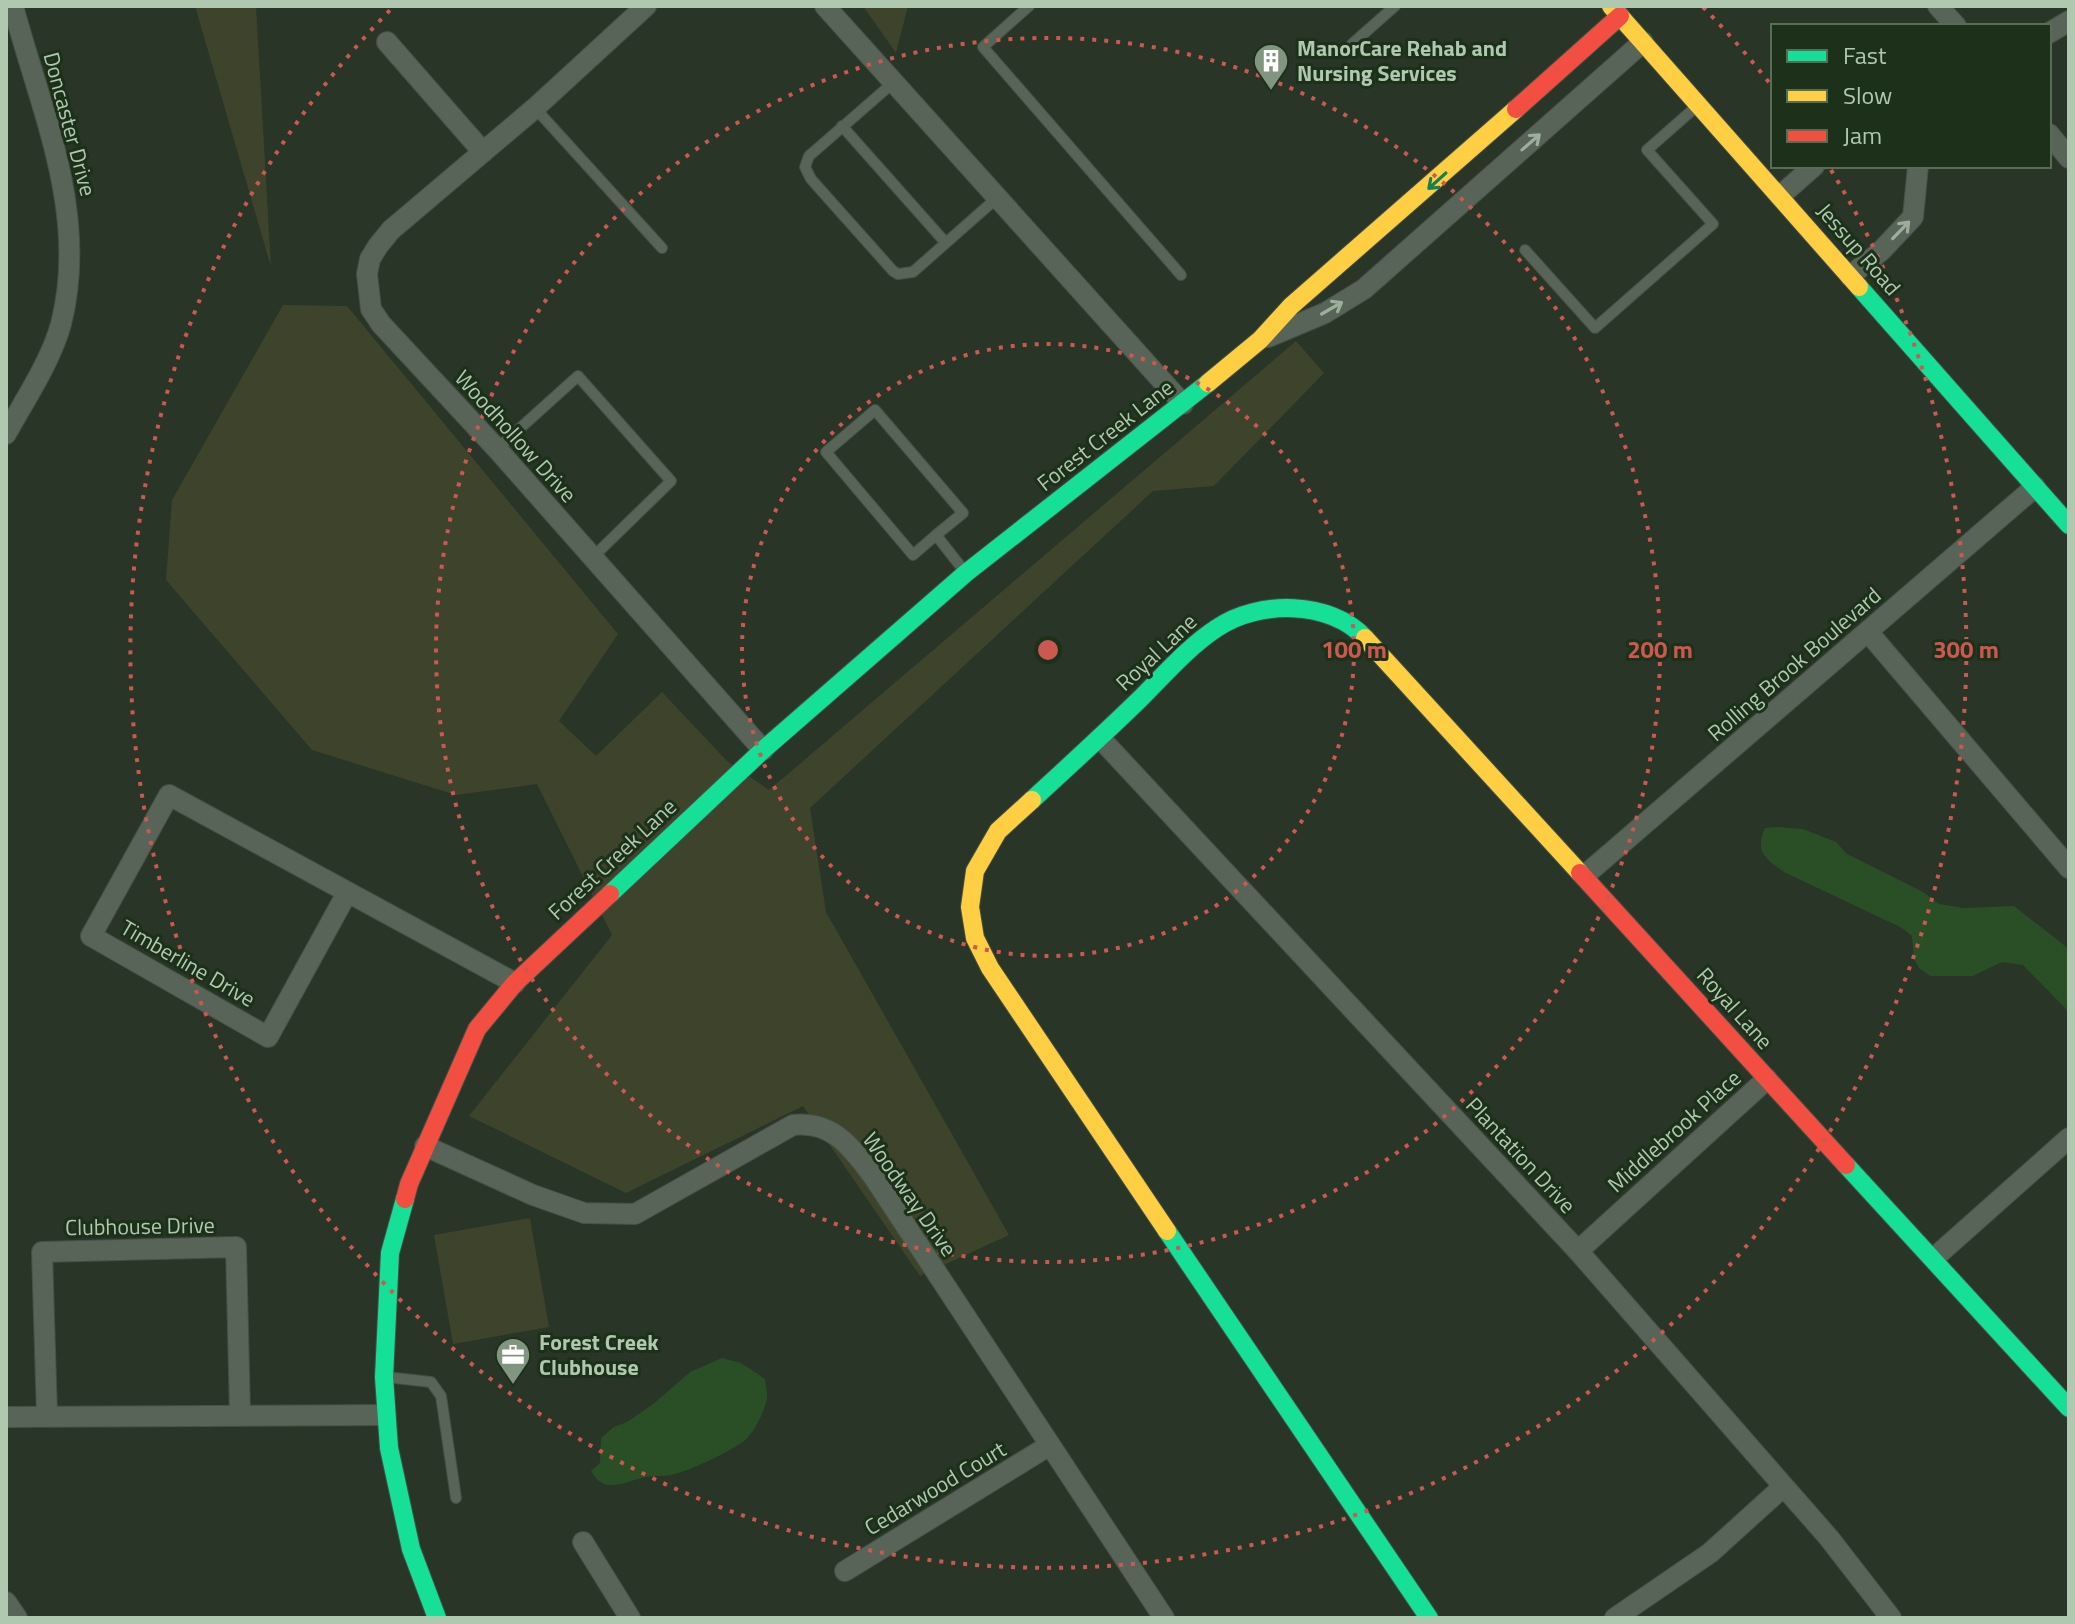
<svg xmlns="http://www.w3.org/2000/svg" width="2075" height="1624" viewBox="0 0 2075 1624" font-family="'Titillium Web',sans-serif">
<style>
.green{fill:#3d442b}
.water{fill:#2a4f26}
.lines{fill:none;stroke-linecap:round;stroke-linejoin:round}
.lane-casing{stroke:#465045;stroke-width:12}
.street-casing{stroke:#465045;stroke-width:22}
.fast-casing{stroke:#465045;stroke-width:20}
.slow-casing{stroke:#465045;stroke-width:20}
.jam-casing{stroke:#465045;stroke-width:20}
.lane{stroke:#586457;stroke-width:10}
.street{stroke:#586457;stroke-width:20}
.fast{stroke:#16e098;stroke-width:18}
.slow{stroke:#ffcf43;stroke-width:18}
.jam{stroke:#f24e42;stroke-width:18}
.oneway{stroke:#9baf9a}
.oneway2{stroke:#197f53}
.ring{fill:none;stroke:#cb5851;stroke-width:4;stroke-dasharray:4 8}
.labels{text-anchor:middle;stroke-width:6;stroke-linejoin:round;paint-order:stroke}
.poi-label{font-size:22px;font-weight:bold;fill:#b1c8b0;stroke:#1c301a;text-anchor:start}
.street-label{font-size:22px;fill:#b1c8b0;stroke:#1c301a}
.centre{fill:#cb5851;stroke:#1c301a;stroke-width:4}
.ring-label{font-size:24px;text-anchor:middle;font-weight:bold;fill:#cb5851;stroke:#1c301a;stroke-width:6;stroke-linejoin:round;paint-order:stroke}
</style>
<rect width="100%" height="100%" fill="#283527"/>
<!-- green -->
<g class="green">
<polygon points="195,6 256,6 271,267"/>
<polygon points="863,6 908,6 896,53"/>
<polygon points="283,305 347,306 618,634 559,721 596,756 662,692 727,761 769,790 1296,341 1324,373 1214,486 1153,491 810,808 826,912 1009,1235 920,1276 803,1106 626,1193 469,1116 612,935 537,784 456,795 312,750 166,580 172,500"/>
<polygon points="530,1218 549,1327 453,1344 434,1235"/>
</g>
<!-- water -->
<g class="water">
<path d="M1778,827L1803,829L1836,842L1847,854L1923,892L1939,904L1964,908L2014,906L2069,949V1012L2023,965L2002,962L1973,976H1930L1919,968L1914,959L1912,936L1902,928L1784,872C1766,859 1754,852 1765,828Z"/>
<path d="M722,1358L741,1363L765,1379C765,1385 768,1393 767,1398C765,1411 754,1433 744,1441C729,1452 688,1472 670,1475C662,1477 654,1475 646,1477C625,1481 605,1496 591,1471L600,1463L601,1438L614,1427L627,1422L652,1405L690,1372Z"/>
</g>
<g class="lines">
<defs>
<g id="lane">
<polyline points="1029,6 983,47 1181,275"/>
<polyline points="1352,44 1395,6"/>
<polyline points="894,82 809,156 805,167 811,179 893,271 898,274 913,272 998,197"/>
<polyline points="535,108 662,248"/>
<polyline points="842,126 945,242"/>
<polyline points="1525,250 1595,328 1713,224 1647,150 1697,106"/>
<polyline points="497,449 578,376 671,481 593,557"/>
<polyline points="936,535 913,555 826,452 875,410 963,513 936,535 965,572"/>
<polyline points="386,1377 431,1382 441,1396 456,1498"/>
</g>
<g id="street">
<polyline points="646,6 535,108 391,230 378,246 370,259 367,274 371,309 381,324 497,449 763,750"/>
<polyline points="825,6 1183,404"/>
<polyline points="1938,6 1956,26"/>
<polyline points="2049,33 2069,21"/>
<polyline points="387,42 483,152"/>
<polyline points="2049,134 2069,158"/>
<polyline points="1780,196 1814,166"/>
<polyline points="1850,276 1881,251 1913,217 1918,166"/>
<polyline points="1268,337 1325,313 1364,289 1643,42"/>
<path d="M6,434C24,401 51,361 61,324C89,214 41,111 13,6"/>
<polyline points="1868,632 2069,868"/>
<polyline points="1100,738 1578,1251 1829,1538 1891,1618"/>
<polyline points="1584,876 2035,487"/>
<polyline points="347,893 268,1037 91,936 169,795 515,983"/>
<path d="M425,1146L533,1195L584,1213L635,1214L793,1125C833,1121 851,1147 873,1176L1164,1618"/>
<polyline points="1578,1251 1767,1079"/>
<polyline points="1934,1258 2069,1138"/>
<polyline points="47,1415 42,1252 236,1247 240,1414"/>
<polyline points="6,1417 385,1415"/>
<polyline points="583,1542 630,1618"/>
<polyline points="845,1571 1050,1445"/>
<polyline points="6,1602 17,1618"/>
<polyline points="1615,1618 1710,1553 1783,1487"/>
</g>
<g id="fast">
<polyline points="1859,287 2069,525"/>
<path d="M1032,800C1068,767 1104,734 1140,699C1164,675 1188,647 1217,628C1258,600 1330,600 1365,638"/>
<polyline points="610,894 763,750 966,573 1208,383"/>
<polyline points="1846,1165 2069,1408"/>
<polyline points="405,1199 390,1253 384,1377 389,1448 411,1549 437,1618"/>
<polyline points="1167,1231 1429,1618"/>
</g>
<g id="slow">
<polyline points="1611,6 1859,287"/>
<polyline points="1208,383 1260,340 1291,306 1516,109"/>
<polyline points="1365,638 1580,873"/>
<polyline points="1032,800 998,831 975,871 970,907 975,938 990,968 1167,1231"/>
</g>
<g id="jam">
<polyline points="1516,109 1620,16"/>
<polyline points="1580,873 1846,1165"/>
<polyline points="405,1199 409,1184 477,1029 515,983 610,894"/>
</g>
</defs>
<!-- lane casing -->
<use href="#lane" class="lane-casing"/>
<!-- street casing -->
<use href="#street" class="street-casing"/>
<!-- fast casing -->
<use href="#fast" class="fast-casing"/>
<!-- slow casing -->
<use href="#slow" class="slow-casing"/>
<!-- jam casing -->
<use href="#jam" class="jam-casing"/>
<!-- lane -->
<use href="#lane" class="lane"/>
<!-- street -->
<use href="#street" class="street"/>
<!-- fast -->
<use href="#fast" class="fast"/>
<!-- slow -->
<use href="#slow" class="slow"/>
<!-- jam -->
<use href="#jam" class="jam"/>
</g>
<!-- one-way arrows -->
<defs><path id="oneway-shaft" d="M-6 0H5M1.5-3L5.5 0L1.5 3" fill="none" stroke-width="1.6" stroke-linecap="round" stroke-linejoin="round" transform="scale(2)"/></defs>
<g class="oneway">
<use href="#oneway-shaft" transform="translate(1531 142) rotate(-41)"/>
<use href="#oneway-shaft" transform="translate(1901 230) rotate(-46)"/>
<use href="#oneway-shaft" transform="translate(1332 308) rotate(-30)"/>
</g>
<use class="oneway2" href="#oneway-shaft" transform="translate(1437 181) rotate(138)"/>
<!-- distance rings -->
<g class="ring">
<circle cx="1048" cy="650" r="306"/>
<circle cx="1048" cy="650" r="612"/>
<path d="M1703 7A918 918 0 0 1 1771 85M1831 170A918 918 0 1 1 393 7"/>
</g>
<!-- icons -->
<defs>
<symbol id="building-pin" viewBox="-11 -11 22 30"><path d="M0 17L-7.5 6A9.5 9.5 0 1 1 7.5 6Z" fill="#819580" stroke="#1c301a"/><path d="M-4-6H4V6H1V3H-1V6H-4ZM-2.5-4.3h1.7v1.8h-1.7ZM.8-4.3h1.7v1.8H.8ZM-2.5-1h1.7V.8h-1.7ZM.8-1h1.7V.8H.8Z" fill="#fff"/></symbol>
<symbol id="office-pin" viewBox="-11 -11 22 30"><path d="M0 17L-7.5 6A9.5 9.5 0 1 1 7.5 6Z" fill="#819580" stroke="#1c301a"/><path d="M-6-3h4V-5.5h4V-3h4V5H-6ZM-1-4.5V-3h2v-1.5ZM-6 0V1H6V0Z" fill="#fff"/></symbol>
</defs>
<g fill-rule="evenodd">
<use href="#building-pin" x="1251" y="41" width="40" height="54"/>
<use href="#office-pin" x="493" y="1335" width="40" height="54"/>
</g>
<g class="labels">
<!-- poi labels -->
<g class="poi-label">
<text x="1297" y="56">ManorCare Rehab and<tspan x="1297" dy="25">Nursing Services</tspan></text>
<text x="539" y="1350">Forest Creek<tspan x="539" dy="25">Clubhouse</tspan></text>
</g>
<!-- street labels -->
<g class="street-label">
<text transform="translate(70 124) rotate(75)" y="8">Doncaster Drive</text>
<text transform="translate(1859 249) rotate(49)" y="8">Jessup Road</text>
<text transform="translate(1105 435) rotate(-38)" y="8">Forest Creek Lane</text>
<text transform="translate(516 436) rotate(48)" y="8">Woodhollow Drive</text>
<text transform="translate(1156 652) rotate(-43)" y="8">Royal Lane</text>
<text transform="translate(1794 664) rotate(-41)" y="8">Rolling Brook Boulevard</text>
<text transform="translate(612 859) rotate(-43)" y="8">Forest Creek Lane</text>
<text transform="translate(188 963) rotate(30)" y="8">Timberline Drive</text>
<text transform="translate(1735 1008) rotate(48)" y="8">Royal Lane</text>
<text transform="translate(1674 1131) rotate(-42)" y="8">Middlebrook Place</text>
<text transform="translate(1521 1155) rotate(47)" y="8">Plantation Drive</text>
<text transform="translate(910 1194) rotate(55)" y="8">Woodway Drive</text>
<text transform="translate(140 1226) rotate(-1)" y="8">Clubhouse Drive</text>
<text transform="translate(935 1488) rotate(-31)" y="8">Cedarwood Court</text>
</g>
</g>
<circle cx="1048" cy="650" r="12" class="centre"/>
<g class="ring-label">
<text x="1354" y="658">100 m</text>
<text x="1660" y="658">200 m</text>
<text x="1966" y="658">300 m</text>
</g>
<!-- border -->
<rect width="2075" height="1624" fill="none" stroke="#b1c8b0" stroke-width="16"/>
<!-- legend -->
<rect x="1771" y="24" width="280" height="144" fill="#1c301a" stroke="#586d56" stroke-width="2"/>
<rect x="1787" y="50" width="40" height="12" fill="#16e098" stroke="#586d56" stroke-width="2"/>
<text x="1843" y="64" font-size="24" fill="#b1c8b0">Fast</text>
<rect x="1787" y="90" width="40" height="12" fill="#ffcf43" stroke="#586d56" stroke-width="2"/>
<text x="1843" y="104" font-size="24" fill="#b1c8b0">Slow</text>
<rect x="1787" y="130" width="40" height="12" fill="#f24e42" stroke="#586d56" stroke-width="2"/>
<text x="1843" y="144" font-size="24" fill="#b1c8b0">Jam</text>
</svg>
